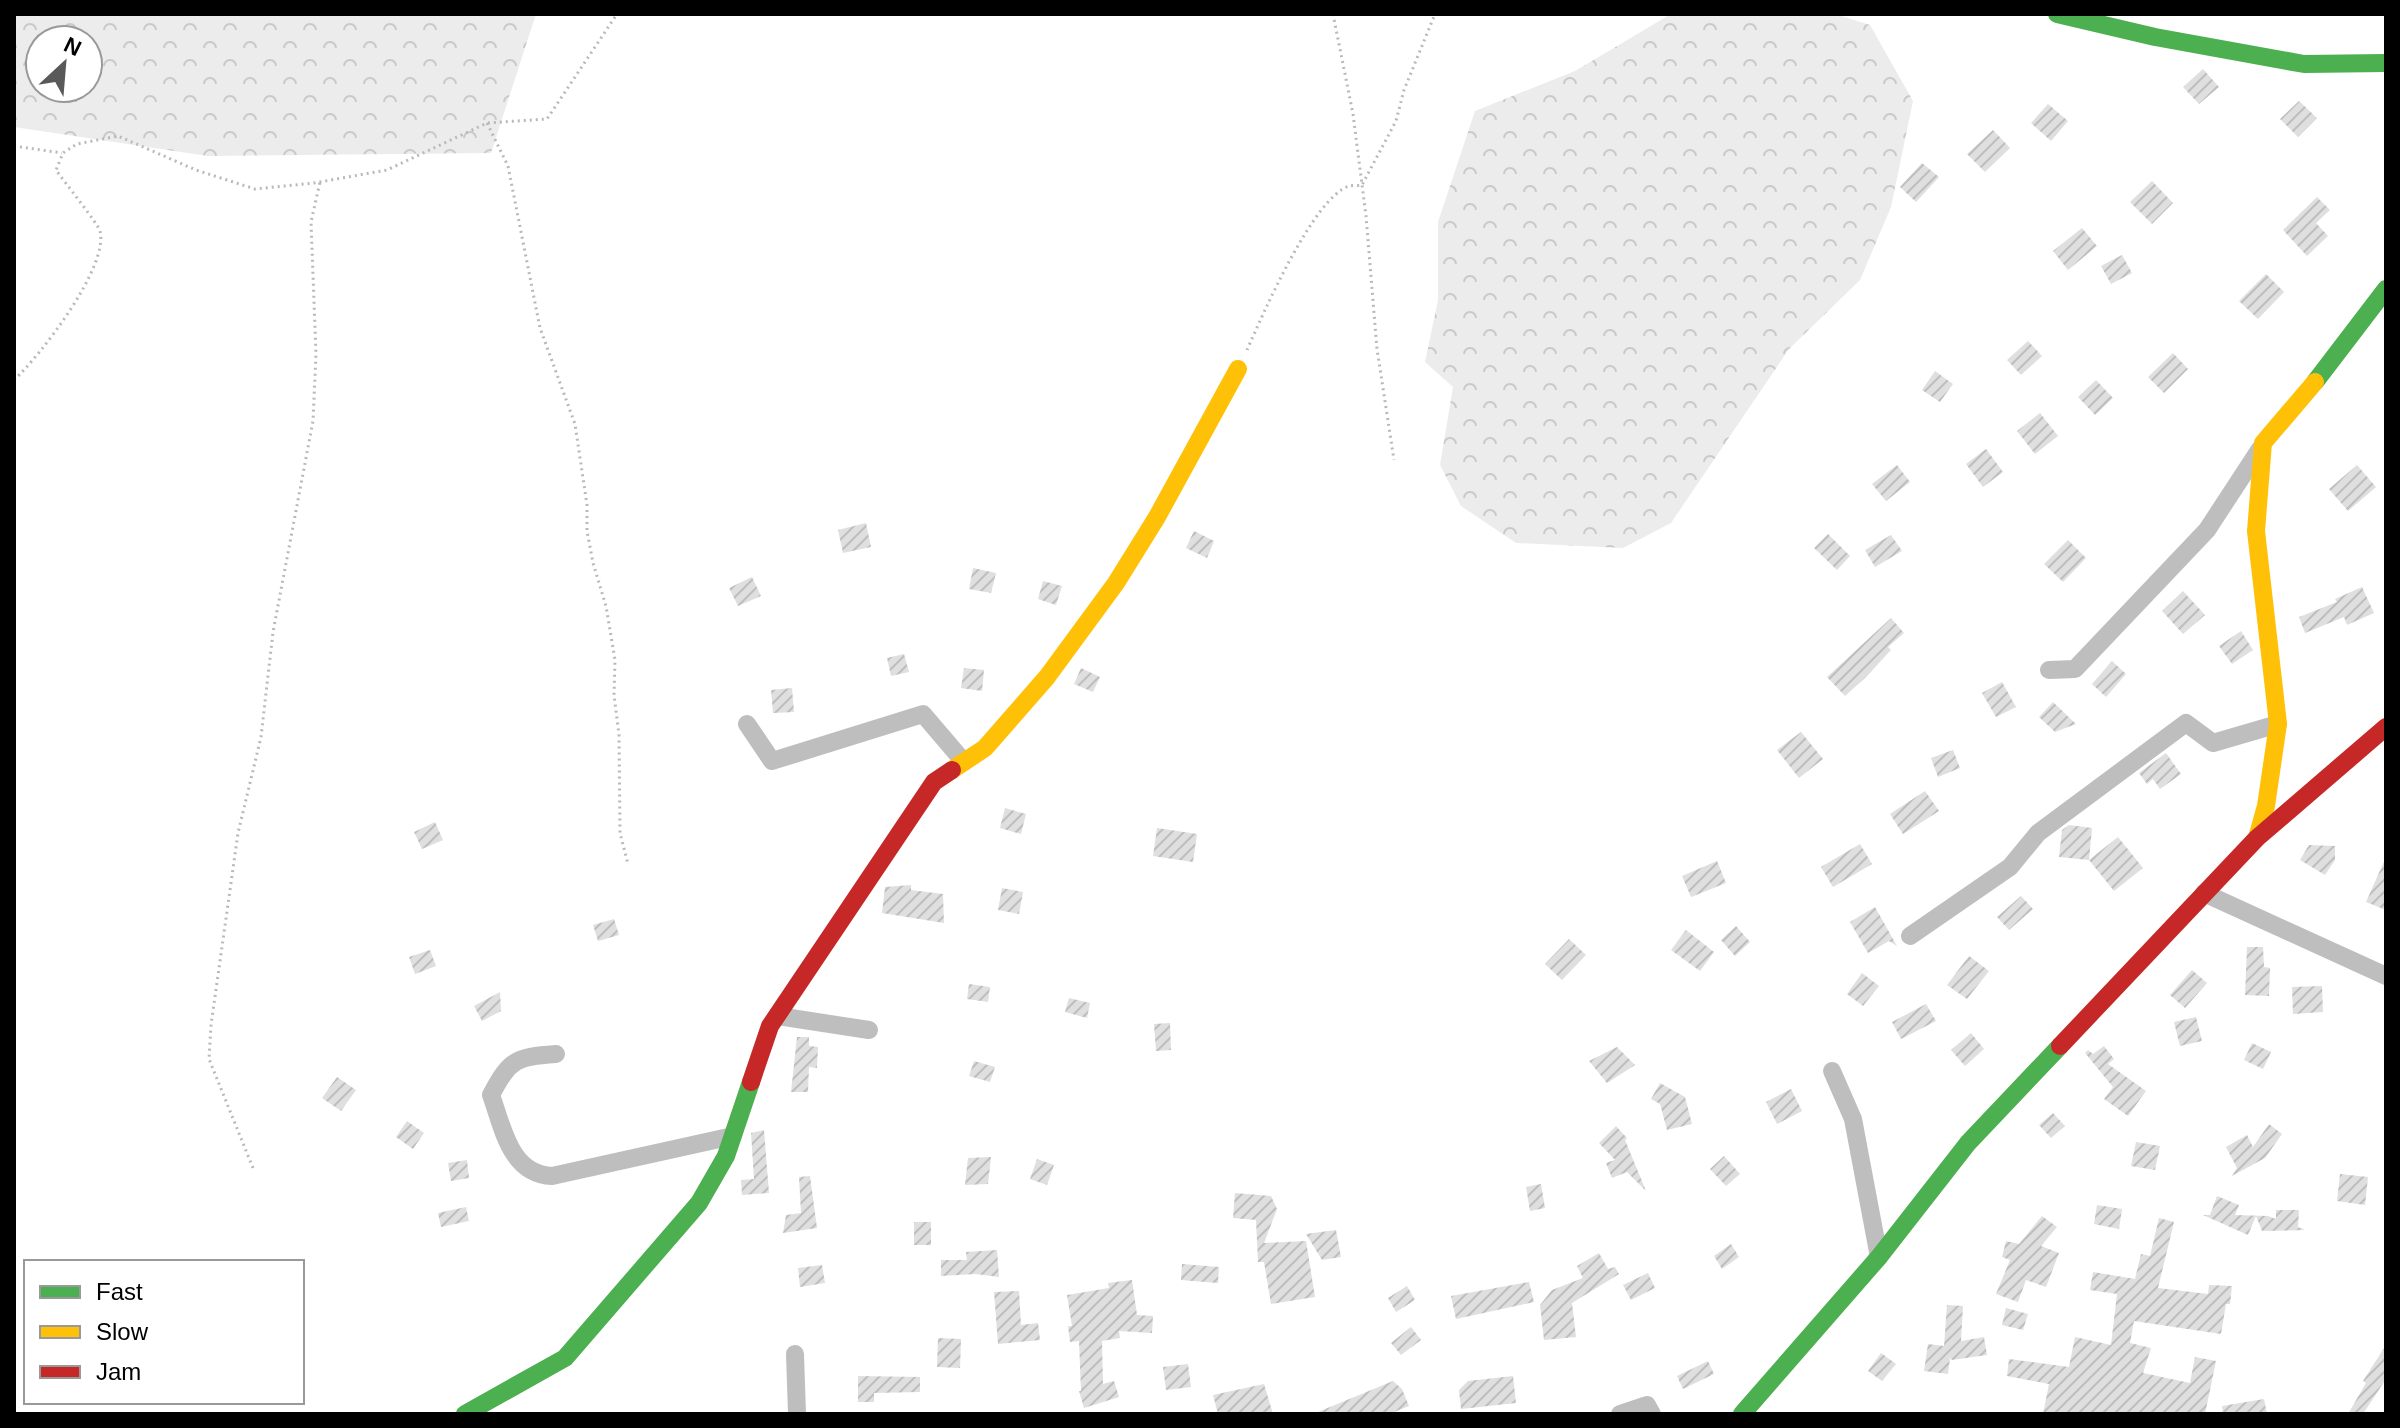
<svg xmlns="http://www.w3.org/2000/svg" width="2400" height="1428" viewBox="0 0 2400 1428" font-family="Arial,sans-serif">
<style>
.forest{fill:url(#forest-crowns);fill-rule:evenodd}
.building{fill:url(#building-hatch)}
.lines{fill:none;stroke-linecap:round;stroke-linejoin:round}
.path{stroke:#b9b9b9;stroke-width:3;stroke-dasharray:2 4;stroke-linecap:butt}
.street{stroke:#bebebe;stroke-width:18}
.fast{stroke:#4caf50;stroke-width:18}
.slow{stroke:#ffc107;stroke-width:18}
.jam{stroke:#c62828;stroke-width:18}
</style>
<defs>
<pattern id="forest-crowns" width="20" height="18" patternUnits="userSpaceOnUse" patternTransform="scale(2)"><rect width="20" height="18" fill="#ececec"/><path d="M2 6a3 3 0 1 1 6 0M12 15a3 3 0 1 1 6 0" fill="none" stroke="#c9c9c9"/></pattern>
<pattern id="building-hatch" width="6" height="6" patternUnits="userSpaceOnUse" patternTransform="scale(2)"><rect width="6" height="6" fill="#dfdfdf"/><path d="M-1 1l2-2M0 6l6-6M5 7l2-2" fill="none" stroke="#bebebe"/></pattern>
</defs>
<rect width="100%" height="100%" fill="#fff"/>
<!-- forest -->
<g class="forest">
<path d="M14,14H536L491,153L208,156L14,127ZM40,40H88V88H40Z"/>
<polygon points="1671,14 1835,14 1870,25 1913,101 1891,207 1860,280 1789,349 1671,523 1623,548 1516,543 1461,506 1440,465 1453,387 1425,362 1438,300 1438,222 1475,111 1575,71"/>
</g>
<!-- building -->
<g class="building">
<polygon points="2203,69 2219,87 2199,104 2183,87"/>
<polygon points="2299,101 2317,118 2298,137 2280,119"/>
<polygon points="2048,104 2068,121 2051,141 2031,123"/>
<polygon points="1993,130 2010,148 1985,172 1967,154"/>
<polygon points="1922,163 1939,177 1916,202 1900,187"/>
<polygon points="2152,181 2173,203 2152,224 2130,202"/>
<polygon points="2317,197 2330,210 2316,223 2328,236 2307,256 2283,230"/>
<polygon points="2082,228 2097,246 2068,270 2053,251"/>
<polygon points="2122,255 2132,273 2111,284 2101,266"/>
<polygon points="2266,274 2284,292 2258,319 2239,301"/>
<polygon points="2028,341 2042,356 2021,375 2007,360"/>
<polygon points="2173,353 2188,369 2164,393 2148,377"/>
<polygon points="1935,371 1953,384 1940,402 1922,390"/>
<polygon points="2096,380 2113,398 2095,415 2078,397"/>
<polygon points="2040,413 2058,436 2035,454 2017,431"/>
<polygon points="1986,449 2003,472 1983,487 1966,464"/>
<polygon points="1897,465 1910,482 1886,501 1872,484"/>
<polygon points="2357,465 2376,487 2348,511 2329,489"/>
<polygon points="866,523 871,547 843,553 838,530"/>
<polygon points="1194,531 1214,541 1207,558 1186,548"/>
<polygon points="1828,534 1850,556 1837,570 1814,548"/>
<polygon points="1891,535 1902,551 1875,567 1865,550"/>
<polygon points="2068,540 2086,558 2063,582 2044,564"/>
<polygon points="973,568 996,573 991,593 969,589"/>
<polygon points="752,577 761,596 738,606 729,588"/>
<polygon points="1043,581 1062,586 1056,605 1038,599"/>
<polygon points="2362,587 2374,613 2347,625 2344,617 2305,633 2299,617 2337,602 2335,599"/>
<polygon points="2183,591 2205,615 2183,634 2162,611"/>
<polygon points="1891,618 1904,633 1888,647 1891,650 1865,678 1845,696 1827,677"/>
<polygon points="2241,631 2253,650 2232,664 2219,646"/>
<polygon points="904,654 909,672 891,676 887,658"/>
<polygon points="2112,661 2126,674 2106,697 2092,684"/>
<polygon points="964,668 984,670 982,691 961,688"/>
<polygon points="1081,668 1100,677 1093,692 1074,684"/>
<polygon points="2002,682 2016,707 1996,717 1982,693"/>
<polygon points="792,688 794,712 773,713 771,690"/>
<polygon points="2053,702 2076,724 2055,732 2039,717"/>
<polygon points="1801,732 1823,759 1799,778 1777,750"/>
<polygon points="1953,750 1960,768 1938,777 1931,758"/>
<polygon points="2166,753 2181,774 2160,789 2153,779 2147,784 2139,773"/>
<polygon points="1925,791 1939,811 1903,834 1890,814"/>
<polygon points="1005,808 1026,814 1021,834 1000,828"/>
<polygon points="435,822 443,840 422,849 414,832"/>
<polygon points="2069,825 2092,828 2089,860 2059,857 2062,830"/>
<polygon points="1157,828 1197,834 1193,862 1153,856"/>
<polygon points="2118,837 2143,868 2114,891 2089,860"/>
<polygon points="1860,844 1872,864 1833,887 1821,867"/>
<polygon points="2309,845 2335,846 2335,860 2325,875 2300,860"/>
<polygon points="2386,857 2386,910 2366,902"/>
<polygon points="1717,861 1726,883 1691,897 1682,876"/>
<polygon points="911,885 911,890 943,894 944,923 882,913 885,887"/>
<polygon points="1002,888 1023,892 1019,914 998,910"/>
<polygon points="2021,896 2033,909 2009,930 1997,917"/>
<polygon points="1875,907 1897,946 1889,941 1868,953 1850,922"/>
<polygon points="614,919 619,935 598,941 593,925"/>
<polygon points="1736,926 1750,942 1735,956 1721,940"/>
<polygon points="1686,930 1714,952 1700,971 1671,950"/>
<polygon points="1569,939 1586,955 1562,980 1545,964"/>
<polygon points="2247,947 2263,947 2264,967 2270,968 2269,996 2245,995"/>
<polygon points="430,950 436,966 415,974 409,957"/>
<polygon points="1969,956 1989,971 1967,999 1947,985"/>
<polygon points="2192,970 2207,983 2185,1008 2170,995"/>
<polygon points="1862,973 1879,986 1863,1006 1847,994"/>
<polygon points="969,984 990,987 988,1002 967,999"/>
<polygon points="2322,986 2323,1012 2293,1014 2292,987"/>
<polygon points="500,992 501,1011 482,1021 474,1006"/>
<polygon points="1069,998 1090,1003 1087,1018 1065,1012"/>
<polygon points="1926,1004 1936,1021 1901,1039 1892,1022"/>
<polygon points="2196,1017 2202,1041 2180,1046 2174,1022"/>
<polygon points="1170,1023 1171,1050 1156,1051 1154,1024"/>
<polygon points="1971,1033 1984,1049 1965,1066 1951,1050"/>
<polygon points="797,1037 809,1037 809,1046 818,1047 817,1068 809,1067 808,1092 791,1092"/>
<polygon points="2252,1043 2271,1052 2263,1069 2244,1060"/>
<polygon points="2104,1046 2114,1059 2108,1064 2146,1091 2128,1116 2104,1099 2113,1087 2085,1053 2088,1050 2093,1054"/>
<polygon points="1617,1047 1635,1065 1607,1083 1589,1061"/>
<polygon points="974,1061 995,1067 990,1082 969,1076"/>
<polygon points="337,1077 356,1090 341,1111 322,1098"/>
<polygon points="1660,1083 1685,1097 1692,1124 1667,1130 1660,1104 1651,1099"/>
<polygon points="1791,1089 1802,1111 1777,1124 1766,1102"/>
<polygon points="2053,1113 2065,1126 2051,1138 2039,1125"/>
<polygon points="407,1121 424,1133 413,1149 396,1137"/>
<polygon points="2269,1124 2282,1134 2265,1158 2232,1176 2237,1168 2226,1147 2247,1135 2253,1147"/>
<polygon points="1616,1126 1627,1138 1625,1140 1646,1191 1627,1172 1612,1178 1606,1163 1615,1160 1599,1143"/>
<polygon points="764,1130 769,1193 742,1195 741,1180 754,1179 751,1133"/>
<polygon points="2136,1142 2160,1146 2155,1170 2131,1166"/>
<polygon points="1724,1156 1740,1174 1726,1186 1710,1169"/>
<polygon points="991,1157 988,1184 965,1185 968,1158"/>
<polygon points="1037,1159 1054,1165 1047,1185 1030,1179"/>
<polygon points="467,1160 469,1178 451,1181 448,1163"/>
<polygon points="2340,1174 2368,1177 2365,1205 2337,1201"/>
<polygon points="810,1176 817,1228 783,1233 786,1215 801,1213 799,1177"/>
<polygon points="1541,1184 1545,1208 1530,1211 1526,1187"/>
<polygon points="1235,1193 1271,1196 1277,1209 1264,1243 1306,1241 1315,1297 1271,1304 1264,1262 1258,1262 1256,1220 1233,1218"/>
<polygon points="2217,1196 2239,1205 2235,1215 2268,1216 2276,1219 2276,1210 2299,1210 2298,1227 2305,1230 2262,1231 2256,1216 2248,1235 2203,1215 2210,1215"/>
<polygon points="2097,1205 2122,1209 2119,1229 2094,1224"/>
<polygon points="466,1207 469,1221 441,1227 438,1213"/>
<polygon points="2042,1216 2057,1227 2041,1246 2059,1253 2046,1287 2026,1280 2018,1302 1996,1294 2010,1260 2002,1257 2006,1241 2019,1244"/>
<polygon points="2159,1218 2174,1222 2158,1288 2208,1294 2209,1285 2232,1286 2230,1304 2226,1304 2221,1334 2134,1321 2130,1343 2151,1348 2143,1373 2190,1383 2195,1357 2216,1361 2205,1414 2043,1414 2049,1384 2007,1376 2009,1359 2069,1367 2075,1337 2111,1345 2117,1294 2090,1290 2093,1272 2135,1279 2141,1254 2150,1256"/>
<rect x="914" y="1222" width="17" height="23"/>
<polygon points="1336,1230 1341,1257 1322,1260 1306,1234"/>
<polygon points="1731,1244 1739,1257 1722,1269 1714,1256"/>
<polygon points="997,1250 999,1277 976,1274 941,1276 941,1260 967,1260 966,1252"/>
<polygon points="1599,1253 1608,1269 1615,1267 1619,1274 1572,1303 1576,1337 1544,1340 1540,1305 1552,1290 1583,1278 1577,1266"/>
<polygon points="1182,1264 1219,1267 1218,1283 1181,1280"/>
<polygon points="822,1265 825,1283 800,1287 798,1268"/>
<polygon points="1648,1273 1655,1288 1631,1300 1623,1285"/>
<polygon points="1132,1280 1137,1315 1153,1316 1152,1333 1119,1331 1120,1338 1102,1341 1103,1384 1114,1381 1119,1397 1084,1408 1079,1391 1081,1391 1079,1341 1070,1342 1068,1326 1072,1326 1067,1295 1109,1288 1108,1283"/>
<polygon points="1529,1282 1534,1302 1456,1319 1451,1296"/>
<polygon points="1407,1286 1415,1300 1396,1312 1388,1298"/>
<polygon points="1019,1291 1021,1325 1038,1323 1040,1340 998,1344 994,1292"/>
<polygon points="1947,1305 1963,1306 1961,1341 1984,1337 1987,1355 1952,1360 1950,1358 1948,1374 1924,1371 1928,1344 1944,1346"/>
<polygon points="2006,1308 2028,1314 2023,1330 2002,1325"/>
<polygon points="1411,1327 1421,1340 1401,1355 1391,1343"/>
<polygon points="938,1338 961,1339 960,1368 937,1367"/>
<polygon points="2386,1345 2386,1379 2363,1414 2348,1414 2366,1383 2363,1381"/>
<polygon points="1881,1353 1896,1364 1882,1381 1868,1371"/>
<polygon points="1708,1361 1714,1374 1683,1389 1677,1376"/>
<polygon points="1188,1364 1191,1387 1166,1390 1163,1367"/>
<polygon points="858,1376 920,1377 920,1392 874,1393 874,1402 858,1402"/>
<polygon points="1513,1376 1516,1403 1461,1409 1459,1390 1468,1381"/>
<polygon points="1393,1381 1402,1389 1409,1406 1389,1414 1313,1414"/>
<polygon points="1264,1384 1273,1414 1218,1414 1213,1395"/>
<polygon points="2264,1399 2267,1414 2223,1414 2222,1406"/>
</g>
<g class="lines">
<!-- path -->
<g class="path">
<polyline points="1333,14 1353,114 1366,216 1377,349 1394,460"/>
<polyline points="487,123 508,166 540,328 575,424 587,505 587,531 593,563 606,606 615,660 614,695 619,735 620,833 628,864"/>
<polyline points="14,146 62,153"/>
<path d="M1247,350C1263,314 1313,198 1349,186C1353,185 1358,186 1362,185L1396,121L1404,90L1435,14"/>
<path d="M14,380C40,356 109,267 100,231C98,224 63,180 56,170L63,153L77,144L118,136L196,170L255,189L314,183L387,170L487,123L547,119L617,14"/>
<polyline points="253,1168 209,1059 211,1025 238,833 261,737 273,632 313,421 316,354 311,222 320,182"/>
</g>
<!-- street -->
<g class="street">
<polyline points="2049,670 2075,669 2207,530 2260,449"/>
<polyline points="747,724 772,761 923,714 964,762"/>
<polyline points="2204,893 2386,976"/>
<polyline points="1910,936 2010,867 2038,833 2186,723 2213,743 2278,724"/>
<polyline points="778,1016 869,1030"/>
<path d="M556,1054C516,1057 510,1059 491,1095C503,1128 510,1174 552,1176L733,1136"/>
<polyline points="1832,1071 1853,1119 1879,1257"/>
<polyline points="795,1354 797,1414"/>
<polyline points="1620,1414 1647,1405 1652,1414"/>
</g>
<!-- fast -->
<g class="fast">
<polyline points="2057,14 2155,37 2304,64 2386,63"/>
<polyline points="2315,382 2386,289"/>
<polyline points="465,1414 565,1358 699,1203 726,1156 751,1082"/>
<polyline points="1742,1414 1879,1257 1968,1143 2060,1046"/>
</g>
<!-- slow -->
<g class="slow">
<polyline points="952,770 985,748 1047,677 1116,583 1157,517 1238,369"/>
<polyline points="2257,838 2266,806 2278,724 2256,531 2263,443 2315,382"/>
</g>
<!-- jam -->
<g class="jam">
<polyline points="2060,1046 2257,838 2386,727"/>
<polyline points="751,1082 770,1026 934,782 952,770"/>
</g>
</g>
<!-- border -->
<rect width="2400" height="1428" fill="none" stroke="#000000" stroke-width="32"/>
<!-- legend -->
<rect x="24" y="1260" width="280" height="144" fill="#ffffff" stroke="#999999" stroke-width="2"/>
<rect x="40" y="1286" width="40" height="12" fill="#4caf50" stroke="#999999" stroke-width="2"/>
<text x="96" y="1300" font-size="24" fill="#000000">Fast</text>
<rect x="40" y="1326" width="40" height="12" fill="#ffc107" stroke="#999999" stroke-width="2"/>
<text x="96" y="1340" font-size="24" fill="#000000">Slow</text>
<rect x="40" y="1366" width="40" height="12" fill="#c62828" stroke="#999999" stroke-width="2"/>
<text x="96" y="1380" font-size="24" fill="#000000">Jam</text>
<!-- north arrow -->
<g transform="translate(64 64) rotate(26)"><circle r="38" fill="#ffffff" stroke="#999999" stroke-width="2"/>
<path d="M0-6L14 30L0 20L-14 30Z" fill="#595959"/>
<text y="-12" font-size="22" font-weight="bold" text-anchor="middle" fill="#000000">N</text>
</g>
</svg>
